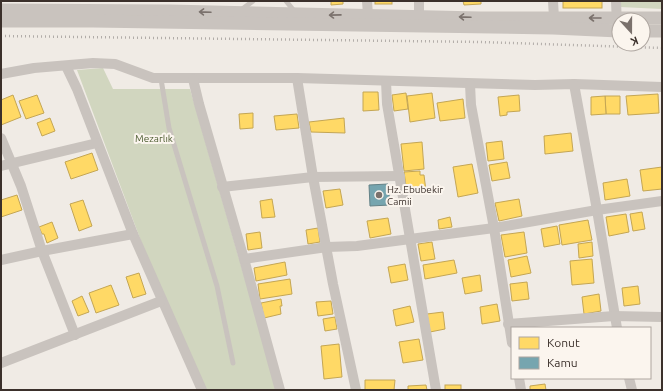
<svg xmlns="http://www.w3.org/2000/svg" width="663" height="391" viewBox="0 0 663 391" font-family="Ubuntu,sans-serif">
<style>
.green{fill:#d1d6bf}
.homes{fill:#ffd966;stroke:#c4a654}
.public{fill:#76a5af;stroke:#648287}
.lines{fill:none;stroke-linecap:round;stroke-linejoin:round}
.service{stroke:#c9c3be;stroke-width:5}
.minor{stroke:#c9c3be;stroke-width:10}
.tertiary{stroke:#c9c3be;stroke-width:13}
.rail{stroke:#b1aca8;stroke-width:2.5;stroke-dasharray:1 3;stroke-linecap:butt}
.oneway{stroke:#7b726d}
.poi-dot{fill:#7a716c;stroke:#fbf5ee;stroke-width:1.5}
.labels{text-anchor:middle;stroke-width:4;stroke-linejoin:round;paint-order:stroke}
.park-label{font-size:10px;fill:#4a5a2e;stroke:#fbf5ee}
.poi-label{font-size:10px;fill:#3b302b;stroke:#fbf5ee;text-anchor:start}
</style>
<rect width="100%" height="100%" fill="#f0ebe5"/>
<!-- green -->
<g class="green">
<polygon points="620,1 662,1 662,9 620,7"/>
<polygon points="103,68 113,89 190,89 277,390 206,390 156,281 77,70"/>
</g>
<!-- homes -->
<g class="homes">
<polygon points="331,1 343,1 343,4 331,5"/>
<rect x="375" y="1" width="17" height="3"/>
<polygon points="463,1 481,1 481,4 464,5"/>
<rect x="563" y="1" width="39" height="7"/>
<polygon points="363,92 378,92 379,110 363,111"/>
<polygon points="406,93 408,109 394,111 392,95"/>
<polygon points="432,93 435,118 410,122 407,96"/>
<polygon points="658,94 659,113 628,115 626,96"/>
<polygon points="13,95 21,117 1,125 1,100"/>
<polygon points="37,95 44,113 26,119 19,101"/>
<polygon points="519,95 520,111 507,112 507,115 500,116 498,97"/>
<polygon points="605,96 620,96 620,114 606,114"/>
<polygon points="605,96 606,114 591,115 591,97"/>
<polygon points="463,99 465,118 440,121 437,103"/>
<polygon points="253,113 253,128 240,129 239,114"/>
<polygon points="297,114 299,128 276,130 274,116"/>
<polygon points="50,118 55,131 42,136 37,123"/>
<polygon points="344,118 345,133 311,132 309,122"/>
<polygon points="571,133 573,151 545,154 544,136"/>
<polygon points="502,141 504,159 488,161 486,143"/>
<polygon points="422,142 424,169 404,171 401,144"/>
<polygon points="92,153 98,170 71,179 65,162"/>
<polygon points="507,162 510,178 492,181 489,165"/>
<polygon points="472,164 478,193 458,197 453,167"/>
<polygon points="662,167 662,189 643,191 640,170"/>
<polygon points="420,171 420,175 424,175 426,191 407,193 404,172"/>
<polygon points="627,179 630,196 605,200 603,183"/>
<polygon points="340,189 343,205 326,208 323,191"/>
<polygon points="17,195 22,210 1,217 1,200"/>
<polygon points="272,199 275,217 262,218 260,201"/>
<polygon points="519,199 522,216 499,221 495,203"/>
<polygon points="83,200 92,226 79,231 70,204"/>
<polygon points="642,212 645,229 633,231 630,214"/>
<polygon points="626,214 629,232 609,236 606,217"/>
<polygon points="450,217 452,227 439,229 438,220"/>
<polygon points="388,218 391,234 370,238 367,221"/>
<polygon points="588,220 592,240 562,245 559,225"/>
<polygon points="52,222 58,238 47,243 44,234 42,234 39,227"/>
<polygon points="557,226 560,244 544,247 541,229"/>
<polygon points="318,228 320,242 308,244 306,230"/>
<polygon points="260,232 262,248 248,250 246,234"/>
<polygon points="524,232 527,253 505,257 501,235"/>
<polygon points="432,242 435,259 421,261 418,244"/>
<polygon points="592,242 593,256 579,258 578,244"/>
<polygon points="527,256 531,273 511,277 508,260"/>
<polygon points="592,259 594,283 572,285 570,261"/>
<polygon points="454,260 457,273 425,279 423,265"/>
<polygon points="285,262 287,275 256,281 254,268"/>
<polygon points="405,264 408,280 391,283 388,267"/>
<polygon points="139,273 146,294 133,298 126,277"/>
<polygon points="480,275 482,291 465,294 462,278"/>
<polygon points="290,279 292,294 260,299 258,284"/>
<polygon points="527,282 529,299 512,301 510,284"/>
<polygon points="111,285 119,305 96,313 89,293"/>
<polygon points="638,286 640,304 624,306 622,288"/>
<polygon points="599,294 601,311 584,314 582,297"/>
<polygon points="82,296 89,312 78,316 72,301"/>
<polygon points="281,299 282,306 280,306 281,314 264,318 261,303"/>
<polygon points="331,301 333,314 318,316 316,302"/>
<polygon points="497,304 500,321 482,324 480,307"/>
<polygon points="410,306 414,322 396,326 393,310"/>
<polygon points="443,312 445,329 430,332 427,314"/>
<polygon points="335,317 337,329 325,331 323,319"/>
<polygon points="419,339 423,360 403,363 399,342"/>
<polygon points="339,344 342,377 324,379 321,346"/>
<polygon points="365,380 395,380 394,390 365,390"/>
<polygon points="545,384 546,390 530,390 530,386"/>
<polygon points="426,385 427,390 408,390 408,386"/>
<rect x="445" y="385" width="16" height="5"/>
</g>
<!-- public -->
<polygon class="public" points="388,184 390,205 370,206 369,185"/>
<g class="lines">
<!-- service -->
<g class="service">
<polyline points="286,1 295,12"/>
<polyline points="241,10 253,1"/>
<polyline points="161,79 169,128 217,286 233,363"/>
</g>
<!-- minor -->
<g class="minor">
<polyline points="367,1 368,15"/>
<polyline points="419,1 419,16"/>
<polyline points="553,1 554,18 553,25"/>
<polyline points="616,1 617,25"/>
<polyline points="66,66 77,89 133,234 202,390"/>
<polyline points="1,74 34,68 93,63 115,64 153,78 297,78 535,85 574,84 662,87"/>
<polyline points="297,78 313,177 333,284 356,390"/>
<polyline points="193,79 199,104 244,259 280,390"/>
<polyline points="386,81 387,104 436,390"/>
<polyline points="470,84 471,105 494,228 512,343"/>
<polyline points="574,84 597,210 617,328"/>
<polyline points="1,138 21,186 42,251 75,335"/>
<polyline points="1,166 97,143"/>
<polyline points="222,187 313,177 400,176"/>
<polyline points="244,259 327,247 357,246 494,228 597,210 662,201"/>
<polyline points="1,260 42,251 133,234"/>
<polyline points="508,324 614,316 662,317"/>
<polyline points="1,363 161,301"/>
<polyline points="519,378 521,390"/>
<polyline points="629,378 632,390"/>
</g>
<!-- tertiary -->
<g class="tertiary">
<polyline points="1,10 170,11 480,18 662,18"/>
<polyline points="1,21 93,21 553,28 619,31"/>
<polyline points="643,31 662,31"/>
</g>
<!-- rail -->
<polyline class="rail" points="1,36 481,42 662,48"/>
</g>
<!-- one-way arrows -->
<defs><path id="oneway-shaft" d="M-6 0H5M1.5-3L5.5 0L1.5 3" fill="none" stroke-width="1.6" stroke-linecap="round" stroke-linejoin="round"/></defs>
<g class="oneway">
<use href="#oneway-shaft" transform="translate(205 12) rotate(-178)"/>
<use href="#oneway-shaft" transform="translate(335 15) rotate(179)"/>
<use href="#oneway-shaft" transform="translate(465 17) rotate(-178)"/>
<use href="#oneway-shaft" transform="translate(595 18) rotate(180)"/>
</g>
<!-- markers -->
<circle class="poi-dot" cx="379" cy="195" r="4"/>
<g class="labels">
<!-- park labels -->
<g class="park-label">
<text x="154" y="142">Mezarlık</text>
</g>
<!-- poi labels -->
<g class="poi-label">
<text x="387" y="193">Hz. Ebubekir<tspan x="387" dy="12">Camii</tspan></text>
</g>
</g>
<!-- border -->
<rect width="663" height="391" fill="none" stroke="#3b302b" stroke-width="4"/>
<!-- legend -->
<rect x="511" y="327" width="140" height="52" fill="#fbf5ee" stroke="#aea6a0"/>
<rect x="519" y="337" width="20" height="12" fill="#ffd966" stroke="#aea6a0"/>
<text x="547" y="347" font-size="12" fill="#3b302b">Konut</text>
<rect x="519" y="357" width="20" height="12" fill="#76a5af" stroke="#aea6a0"/>
<text x="547" y="367" font-size="12" fill="#3b302b">Kamu</text>
<!-- north arrow -->
<g transform="translate(631 32) rotate(159)"><circle r="19" fill="#fbf5ee" stroke="#aea6a0"/>
<path d="M0-3L7 15L0 10L-7 15Z" fill="#7a716c"/>
<text y="-6" font-size="11" font-weight="bold" text-anchor="middle" fill="#3b302b">K</text>
</g>
</svg>
